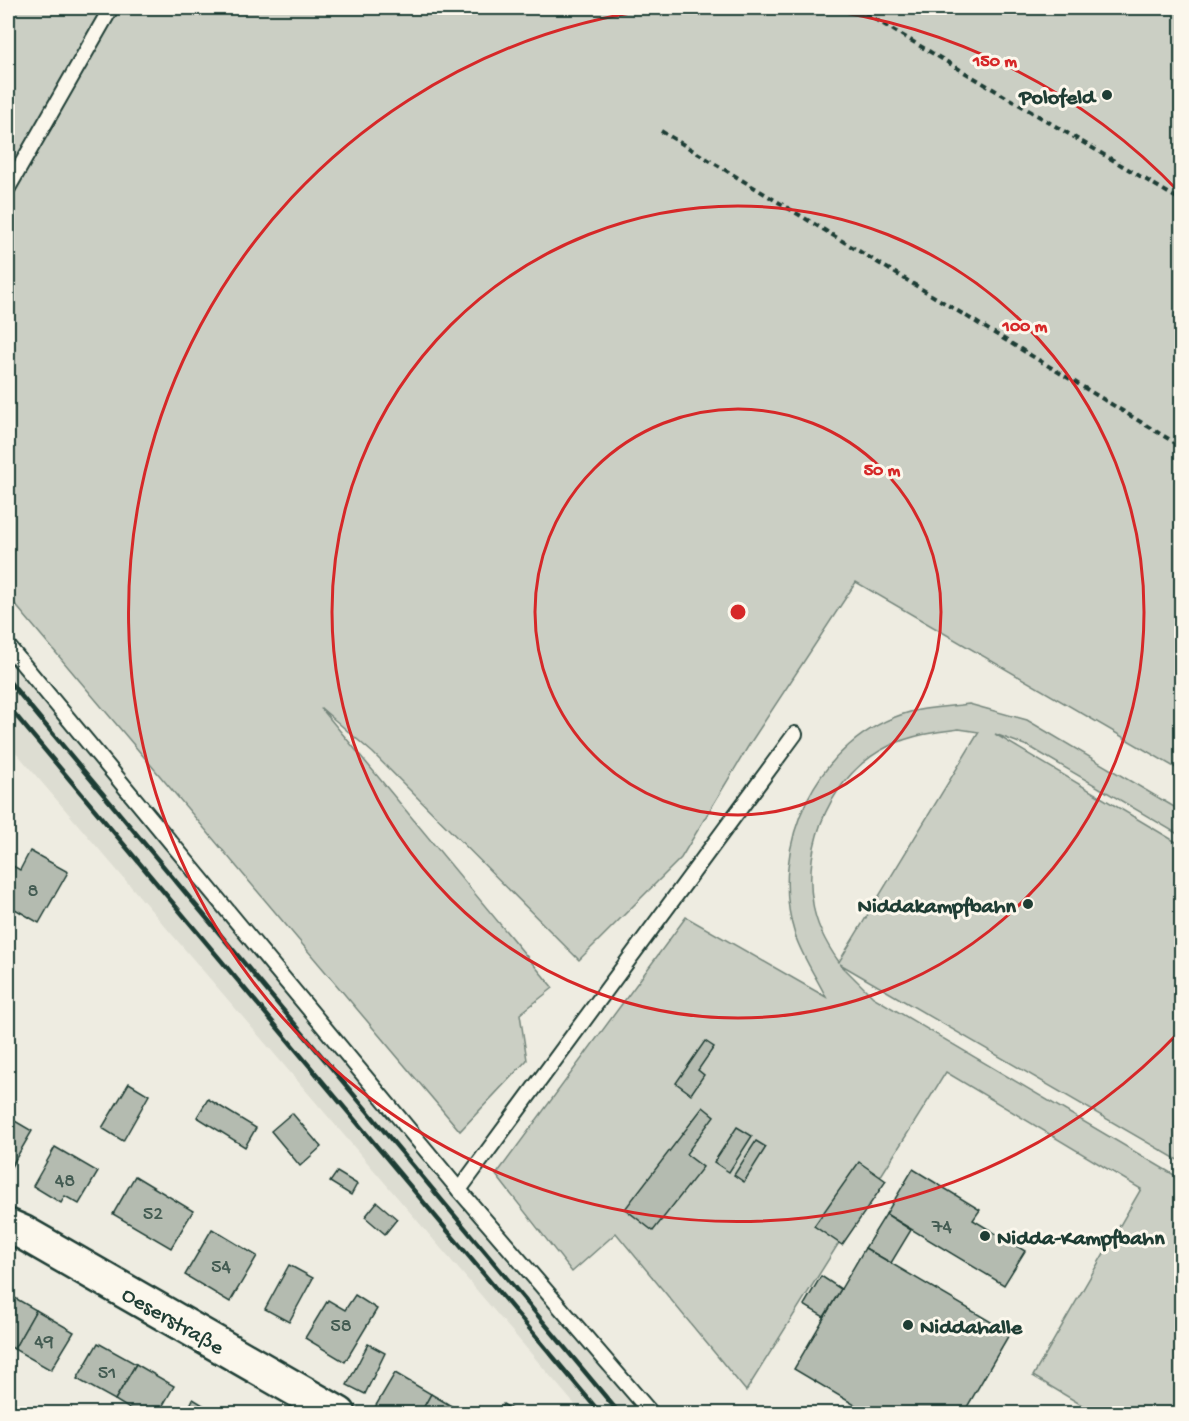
<svg xmlns="http://www.w3.org/2000/svg" width="1189" height="1421" viewBox="0 0 1189 1421" font-family="'Gochi Hand',sans-serif">
<style>
.built{fill:#ddddd2}
.green{fill:#cbcfc4;stroke:#75867c;stroke-width:1.5;fill-rule:evenodd}
.building{fill:#b4bbb0;stroke:#1f3d34;stroke-width:1.5}
.lines{fill:none;stroke-linecap:round;stroke-linejoin:round}
.service-casing{stroke:#1f3d34;stroke-width:18}
.tertiary-casing{stroke:#1f3d34;stroke-width:38}
.path{stroke:#1f3d34;stroke-width:4;stroke-dasharray:6 4.5;stroke-linecap:butt}
.service{stroke:#fbf7ec;stroke-width:14}
.tertiary{stroke:#fbf7ec;stroke-width:33}
.rail{stroke:#1f3d34;stroke-width:4.5}
.ring{fill:none;stroke:#d62828;stroke-width:3}
.poi-dot{fill:#1f3d34;stroke:#fbf7ec;stroke-width:2}
.labels{text-anchor:middle;stroke-width:6;stroke-linejoin:round;paint-order:stroke}
.number-label{font-size:20px;fill:#445c53}
.poi-label{font-size:22px;font-weight:bold;fill:#1f3d34;stroke:#fbf7ec;text-anchor:end}
.street-label{font-size:22px;fill:#1f3d34;stroke:#fbf7ec}
.centre{fill:#d62828;stroke:#fbf7ec;stroke-width:3}
.ring-label{font-size:18px;text-anchor:middle;font-weight:bold;fill:#d62828;stroke:#fbf7ec;stroke-width:6;stroke-linejoin:round;paint-order:stroke}
</style>
<rect width="100%" height="100%" fill="#eeece1"/>
<filter id="ink" filterUnits="userSpaceOnUse"><feTurbulence type="fractalNoise" baseFrequency=".0167" numOctaves="2"/><feDisplacementMap in="SourceGraphic" scale="12" xChannelSelector="R" yChannelSelector="G"/><feConvolveMatrix kernelMatrix="1 2 1 2 8 2 1 2 1" color-interpolation-filters="sRGB"/></filter>
<g filter="url(#ink)">
<!-- built -->
<polygon class="built" points="8,655 645,1413 582,1413 8,743"/>
<!-- green -->
<g class="green">
<polygon points="8,8 1181,8 1181,771 856,582 749,745 681,858 579,960 373,753 321,708 553,988 520,1014 527,1060 460,1131 8,596"/>
<path d="M969,704L1027,720L1181,811V836L1030,747L995,734L1181,845V1162L840,964L873,997L1181,1179V1413H1095L1033,1376L1141,1189L946,1072L746,1391L616,1233L572,1272L496,1175L686,917L826,997C816,977 802,956 795,935C767,846 817,738 910,712C928,707 950,707 969,704ZM959,729L979,732L839,962C827,945 816,926 813,904C802,844 832,773 889,746C912,735 934,732 959,729Z"/>
</g>
<!-- building -->
<g class="building">
<polygon points="30,851 68,872 39,923 8,905 8,863 20,870"/>
<polygon points="8,982 13,985 8,996"/>
<polygon points="705,1041 714,1047 698,1070 704,1075 691,1094 676,1083"/>
<polygon points="129,1083 149,1095 123,1141 102,1128"/>
<polygon points="208,1099 256,1128 245,1147 197,1117"/>
<polygon points="703,1107 714,1116 686,1154 703,1167 653,1231 625,1209"/>
<polygon points="292,1113 321,1147 300,1166 271,1131"/>
<polygon points="8,1117 32,1131 8,1172"/>
<polygon points="737,1127 752,1136 729,1172 714,1162"/>
<polygon points="756,1141 766,1147 744,1182 734,1175"/>
<polygon points="55,1147 98,1172 79,1204 65,1196 61,1203 33,1186"/>
<polygon points="859,1162 886,1181 842,1245 814,1226"/>
<polygon points="913,1169 980,1210 973,1220 1025,1251 1004,1285 886,1214"/>
<polygon points="337,1172 357,1184 351,1195 330,1182"/>
<polygon points="135,1176 193,1211 171,1248 113,1214"/>
<polygon points="377,1202 397,1219 385,1234 365,1217"/>
<polygon points="886,1214 911,1230 891,1263 865,1248"/>
<polygon points="212,1229 257,1256 230,1302 185,1275"/>
<polygon points="865,1248 1010,1333 963,1414 870,1414 794,1369"/>
<polygon points="289,1265 313,1278 289,1322 265,1309"/>
<polygon points="821,1276 841,1289 824,1317 804,1305"/>
<polygon points="8,1294 36,1310 14,1349 8,1345"/>
<polygon points="355,1295 377,1309 345,1362 305,1338 328,1300 345,1310"/>
<polygon points="36,1310 74,1332 51,1370 14,1349"/>
<polygon points="98,1343 136,1364 115,1400 77,1379"/>
<polygon points="368,1344 385,1353 365,1394 347,1385"/>
<polygon points="136,1364 174,1386 158,1414 138,1414 115,1400"/>
<polygon points="395,1373 431,1394 420,1414 386,1414 375,1407"/>
<polygon points="431,1394 465,1414 420,1414"/>
<polygon points="193,1399 218,1414 186,1414"/>
<polygon points="8,1403 13,1406 9,1414 8,1414"/>
<polygon points="503,1404 519,1414 497,1414"/>
</g>
<g class="lines">
<defs>
<g id="service">
<polyline points="8,188 111,8"/>
<polyline points="8,646 459,1190 652,1414"/>
<polyline points="459,1190 795,734"/>
</g>
<polyline id="tertiary" points="8,1226 24,1233 339,1414"/>
</defs>
<!-- service casing -->
<use href="#service" class="service-casing"/>
<!-- tertiary casing -->
<use href="#tertiary" class="tertiary-casing"/>
<!-- path -->
<g class="path">
<polyline points="856,8 1182,201"/>
<polyline points="661,131 1182,447"/>
</g>
<!-- service -->
<use href="#service" class="service"/>
<!-- tertiary -->
<use href="#tertiary" class="tertiary"/>
<!-- rail -->
<g class="rail">
<polyline points="8,680 620,1414"/>
<polyline points="8,706 601,1414"/>
</g>
</g>
</g>
<!-- distance rings -->
<g class="ring">
<circle cx="738" cy="612" r="203"/>
<circle cx="738" cy="612" r="406"/>
<path d="M1180 1031A609 609 0 1 1 664 8M812 8A609 609 0 0 1 1180 193"/>
</g>
<!-- markers -->
<g class="poi-dot">
<circle cx="1107" cy="95" r="6"/>
<circle cx="1028" cy="904" r="6"/>
<circle cx="985" cy="1236" r="6"/>
<circle cx="908" cy="1325" r="6"/>
</g>
<g class="labels">
<!-- number labels -->
<g class="number-label">
<text x="33" y="896">8</text>
<text x="65" y="1186">48</text>
<text x="153" y="1219">52</text>
<text x="942" y="1232">74</text>
<text x="221" y="1272">54</text>
<text x="341" y="1331">58</text>
<text x="44" y="1347">49</text>
<text x="107" y="1378">51</text>
</g>
<!-- poi labels -->
<g class="poi-label">
<text x="1095" y="103">Polofeld</text>
<text x="1016" y="912">Niddakampfbahn</text>
<text x="997" y="1244" text-anchor="start">Nidda-Kampfbahn</text>
<text x="920" y="1333" text-anchor="start">Niddahalle</text>
</g>
<!-- street labels -->
<g class="street-label">
<text transform="translate(174 1319) rotate(30)" y="8">Oeserstraße</text>
</g>
</g>
<circle cx="738" cy="612" r="9" class="centre"/>
<g class="ring-label">
<text x="995" y="66">150 m</text>
<text x="1025" y="331">100 m</text>
<text x="882" y="475">50 m</text>
</g>
<!-- margin -->
<rect width="1189" height="1421" fill="none" stroke="#fbf7ec" stroke-width="30"/>
<rect x="15" y="15" width="1159" height="1391" fill="none" stroke="#1f3d34" stroke-width="2" filter="url(#ink)"/>
</svg>
